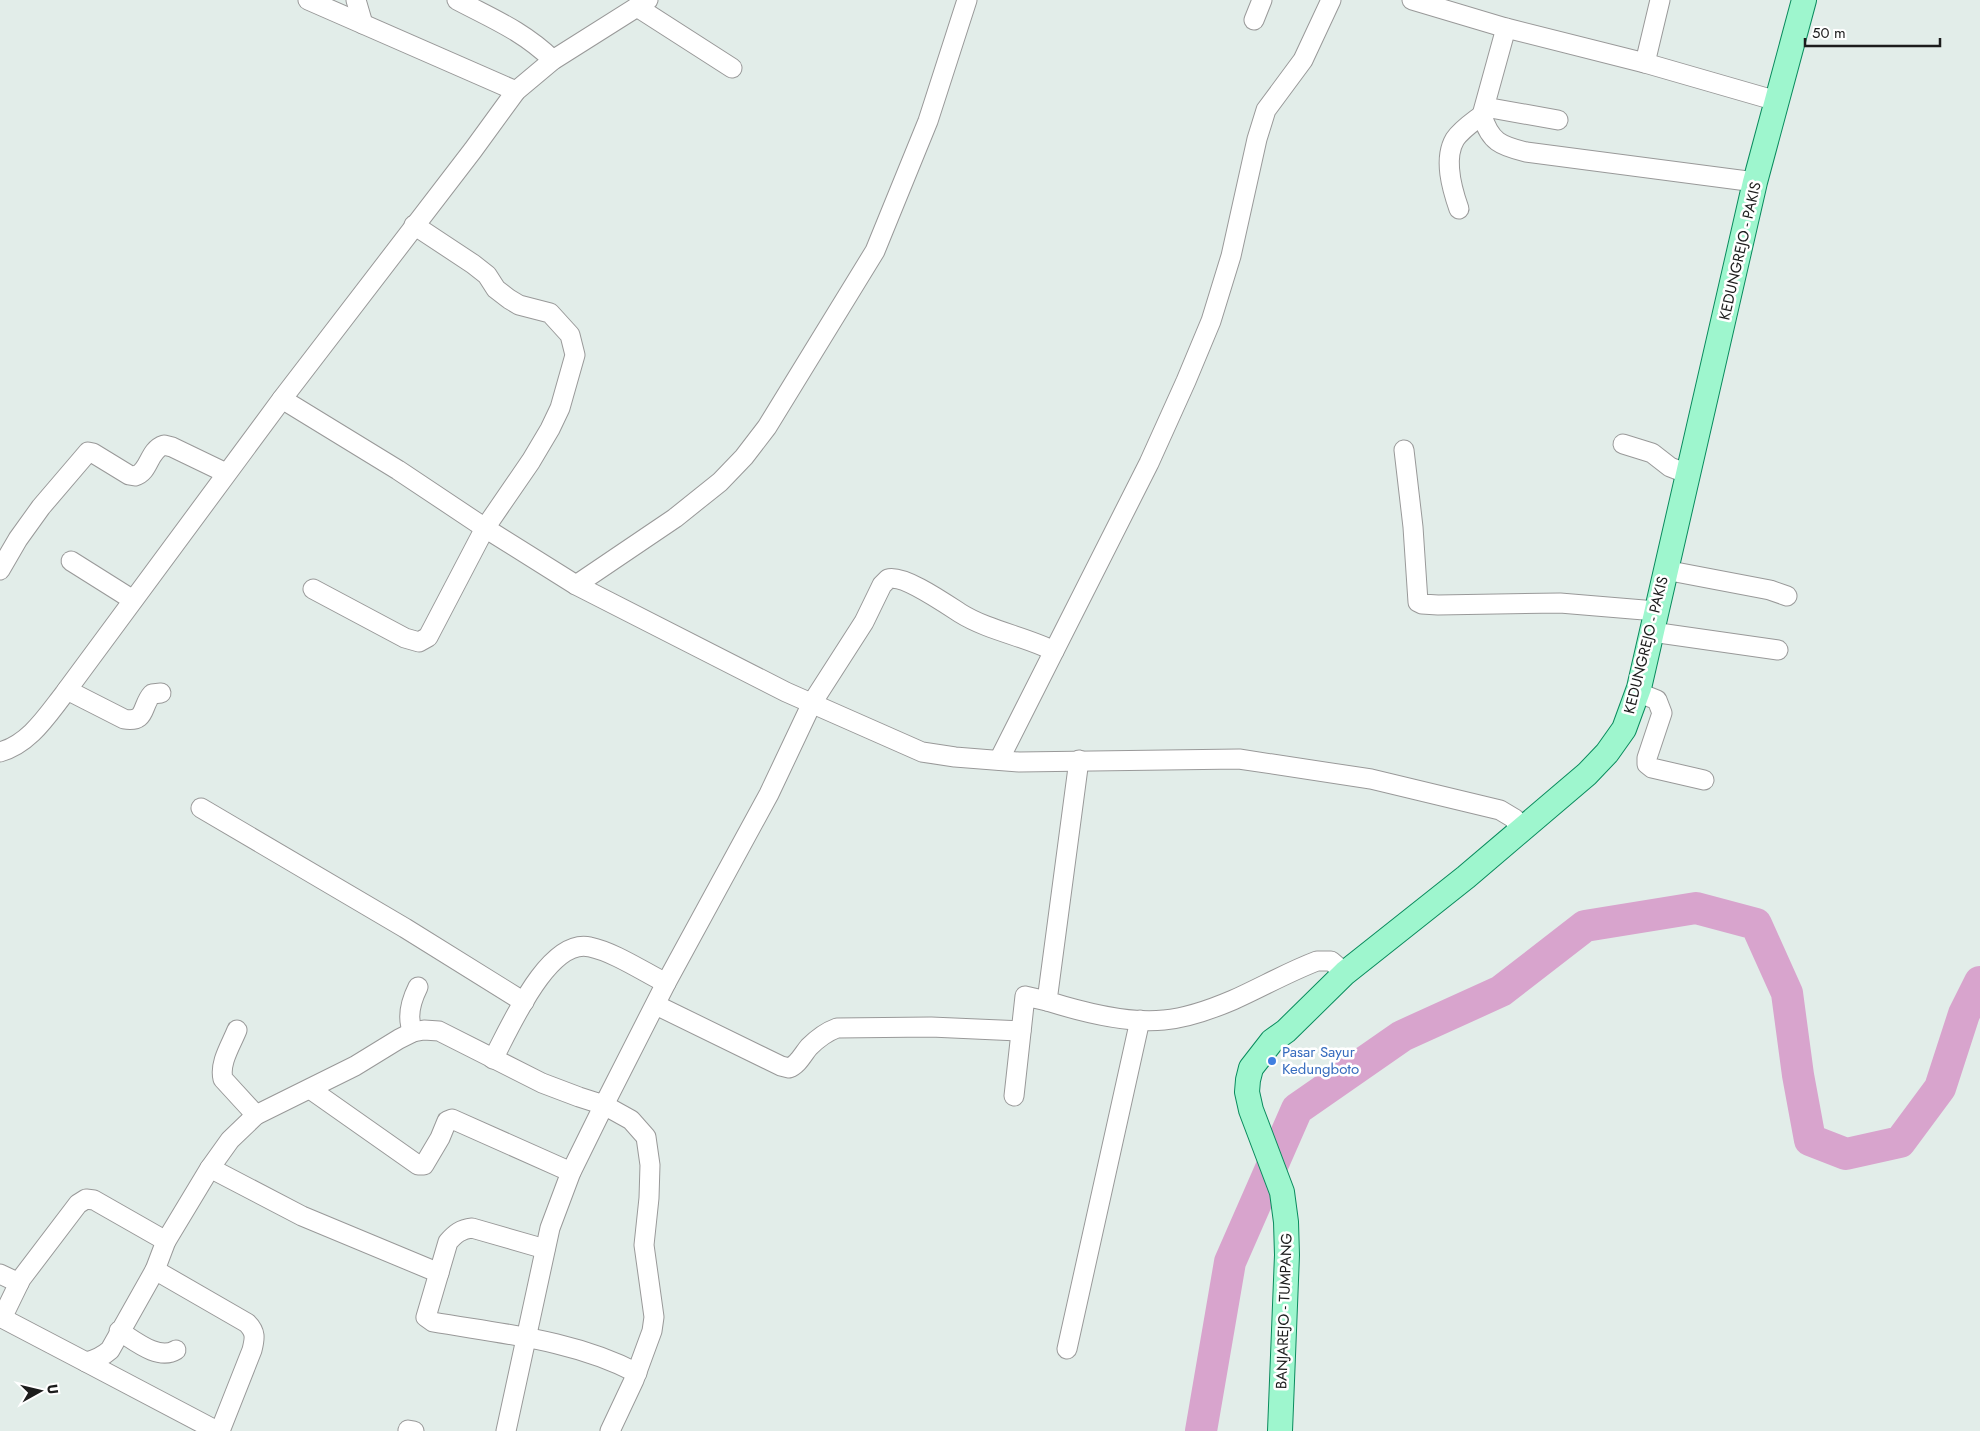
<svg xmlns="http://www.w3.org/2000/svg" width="1980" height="1431" viewBox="0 0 1980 1431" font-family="Jost,sans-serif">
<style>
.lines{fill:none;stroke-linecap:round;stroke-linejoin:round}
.river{stroke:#d8a4cd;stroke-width:32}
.minor-casing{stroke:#999;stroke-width:21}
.major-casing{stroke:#098b5d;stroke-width:26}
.minor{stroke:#fff;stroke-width:19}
.major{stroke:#9ef6ce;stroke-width:24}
.shop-dot{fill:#3f7fe0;stroke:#fff;stroke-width:2}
.labels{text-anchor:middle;stroke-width:5;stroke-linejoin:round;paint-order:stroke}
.street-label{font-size:15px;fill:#1c1c1c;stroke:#fff}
.shop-label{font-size:15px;fill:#366cbe;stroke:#fff;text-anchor:start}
</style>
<rect width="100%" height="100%" fill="#e2ede9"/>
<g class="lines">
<!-- river -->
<polyline class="river" points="1201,1431 1230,1262 1297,1109 1402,1036 1501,991 1585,926 1696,908 1756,924 1787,993 1798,1075 1810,1140 1846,1154 1900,1142 1940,1088 1964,1014 1980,982"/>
<defs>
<g id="minor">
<polyline points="308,0 516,91"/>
<polyline points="356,0 363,24"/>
<path d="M457,0C493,19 523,31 553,60"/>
<polyline points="1412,0 1506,28 1645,63 1777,101"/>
<polyline points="637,7 732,68"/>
<polyline points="1254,20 1262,0"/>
<path d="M1506,28L1482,115C1490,142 1501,146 1526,152L1755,182"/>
<polyline points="1645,63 1660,0"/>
<polyline points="1485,107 1558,120"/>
<path d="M1459,209C1452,189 1443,159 1455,139C1462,129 1473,122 1482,115"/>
<polyline points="282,399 398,470 485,528 576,585 786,692 922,752 955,757 1019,762 1239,759 1371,779 1500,810 1515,819 1518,832"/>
<polyline points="1623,444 1652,453 1670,467 1688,474"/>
<polyline points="1404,450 1413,527 1418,602 1422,604 1438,605 1560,603 1656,611"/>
<polyline points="71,561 133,600"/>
<path d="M0,570L18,539L41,507L88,452L93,453L129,475L135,476C150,472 148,450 164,445L172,447L226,473"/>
<polyline points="1665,570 1770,590 1787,596"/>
<polyline points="576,585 675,518 720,482 744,457 767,427 875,251 928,121 967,0"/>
<polyline points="313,589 405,638 419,642 428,637 485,528 531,461 550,429 560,408 575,355 570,335 550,313 519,305 509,299 496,289 487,275 473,264 414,225"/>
<polyline points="1652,632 1778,650"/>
<path d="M67,690L124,719C147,723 141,706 152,694L161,693"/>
<polyline points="1637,692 1657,700 1662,713 1647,758 1647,764 1652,768 1704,780"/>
<path d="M0,752C29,744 46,717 64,694L282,399L473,150L516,91L553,60L648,0"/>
<polyline points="999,760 1149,463 1186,381 1211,321 1231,256 1257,139 1266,110 1303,60 1331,0"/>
<path d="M1079,760L1047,1001C1082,1012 1128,1024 1164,1020C1187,1018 1212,1009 1233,1000C1262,987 1288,972 1317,961H1331L1345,973"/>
<polyline points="201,808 405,928 524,1002"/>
<path d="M656,1005L781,1066L789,1068C798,1065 803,1054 809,1047C817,1039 826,1032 837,1028L931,1027L1021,1031"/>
<path d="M237,1030C231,1045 219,1063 223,1079L256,1115"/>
<path d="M413,1032C406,1017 411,1001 418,987"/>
<path d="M493,1059C509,1030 548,937 590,947C614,952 644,972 666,983"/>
<polyline points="310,1089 418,1165 424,1165 440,1138 447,1121 452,1119 571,1172"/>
<polyline points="1014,1096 1025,996 1047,1001"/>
<polyline points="210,1168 302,1216 439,1273"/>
<path d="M545,1249L472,1228C461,1229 455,1234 448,1242L426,1317L433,1322C503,1334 574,1340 637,1373"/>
<path d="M155,1270L247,1323C256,1332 255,1338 252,1350L220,1431"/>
<polyline points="0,1274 19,1283"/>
<path d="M0,1317L86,1362C96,1360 102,1357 110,1350L155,1270L166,1241L210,1168L230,1140L256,1115L355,1066L399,1039L413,1032L424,1030L439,1031L542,1083L579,1097L604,1105L666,983L769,794L812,703L864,622L882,585L888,579C903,574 946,604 960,613C989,631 1024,636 1054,651"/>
<polyline points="2,1318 21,1279 78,1204 86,1199 94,1200 166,1241"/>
<path d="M119,1331C134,1340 158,1361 176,1350"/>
<polyline points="1067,1349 1140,1020"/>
<polyline points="86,1362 217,1431"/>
<polyline points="408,1430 414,1431"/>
<polyline points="506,1431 550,1228 571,1172 604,1105 631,1120 646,1137 650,1165 649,1198 644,1245 654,1317 652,1331 634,1380 610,1431"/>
</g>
<polyline id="major" points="1280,1431 1287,1255 1286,1222 1282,1192 1251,1110 1247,1092 1248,1080 1251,1068 1272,1041 1286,1031 1345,973 1466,877 1587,774 1607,753 1624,729 1639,688 1755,182 1804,0"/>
</defs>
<!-- minor casing -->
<use href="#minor" class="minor-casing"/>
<!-- major casing -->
<use href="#major" class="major-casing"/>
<!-- minor -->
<use href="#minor" class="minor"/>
<!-- major -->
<use href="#major" class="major"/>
</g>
<!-- markers -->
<circle class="shop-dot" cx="1272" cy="1061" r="5"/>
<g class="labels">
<!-- street labels -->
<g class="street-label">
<text transform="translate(1740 251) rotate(-77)" y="5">KEDUNGREJO - PAKIS</text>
<text transform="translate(1646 645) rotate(-76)" y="5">KEDUNGREJO - PAKIS</text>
<text transform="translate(1284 1311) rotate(-88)" y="5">BANJAREJO - TUMPANG</text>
</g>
<!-- shop labels -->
<g class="shop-label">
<text x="1282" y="1057">Pasar Sayur<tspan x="1282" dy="17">Kedungboto</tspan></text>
</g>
</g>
<!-- north arrow -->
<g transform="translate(40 1391) rotate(82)" stroke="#ffffff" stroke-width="4" paint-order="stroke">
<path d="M0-4L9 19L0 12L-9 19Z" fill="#1c1c1c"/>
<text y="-8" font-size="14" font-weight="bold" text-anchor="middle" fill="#1c1c1c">U</text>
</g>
<!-- scale -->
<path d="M1805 38v8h135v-8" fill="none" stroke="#1c1c1c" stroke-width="2.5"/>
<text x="1812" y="38" font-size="15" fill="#1c1c1c" stroke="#ffffff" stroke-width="4" paint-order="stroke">50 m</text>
</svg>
